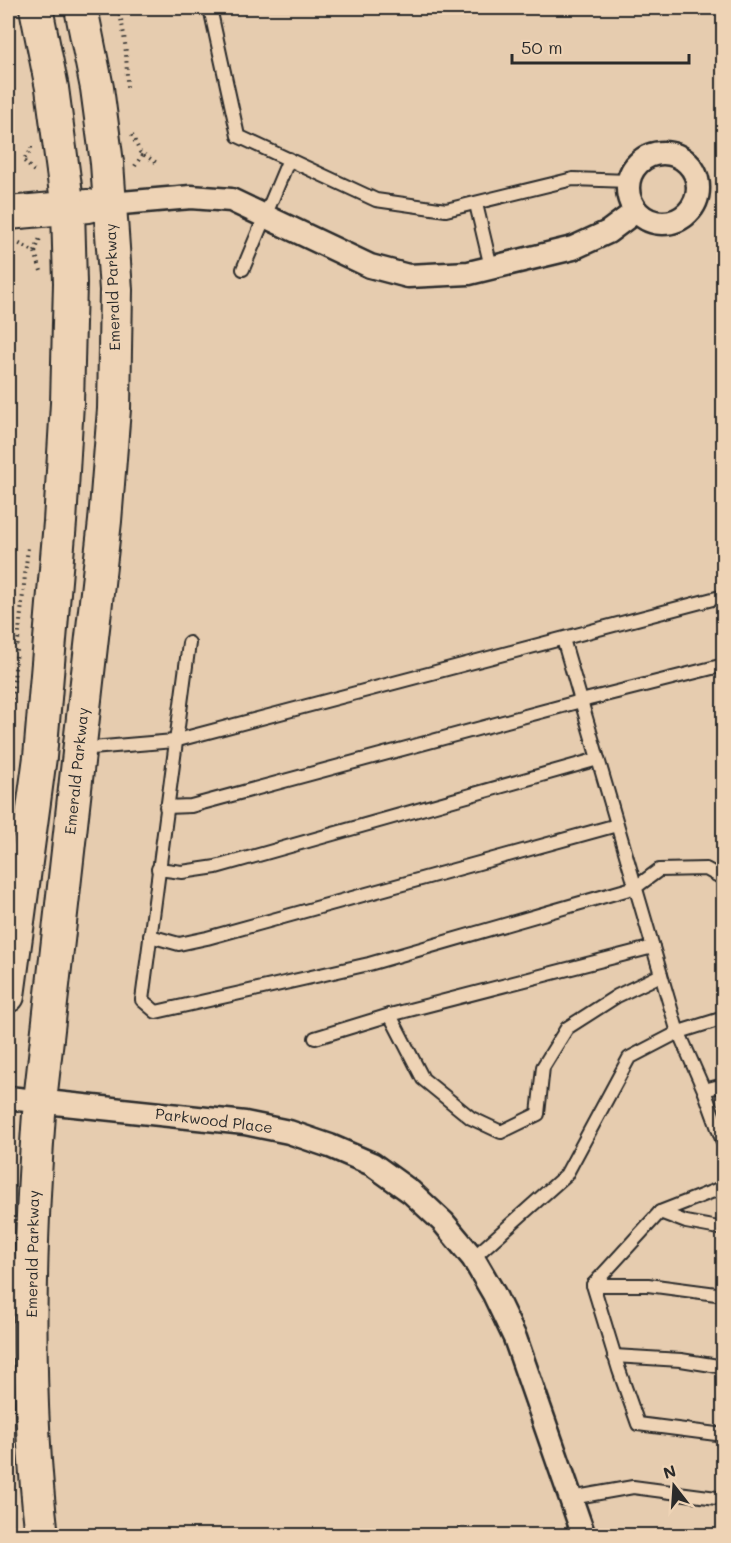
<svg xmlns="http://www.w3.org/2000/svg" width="731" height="1543" viewBox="0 0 731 1543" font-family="Mali,sans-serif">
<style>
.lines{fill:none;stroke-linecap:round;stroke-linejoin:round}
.lane-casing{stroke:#2b2b2b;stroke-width:16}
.street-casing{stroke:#2b2b2b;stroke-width:27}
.secondary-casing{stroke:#2b2b2b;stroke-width:36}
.path{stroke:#2b2b2b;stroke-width:4;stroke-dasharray:1.5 4.5;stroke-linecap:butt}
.lane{stroke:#eed3b5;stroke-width:12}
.street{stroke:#eed3b5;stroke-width:22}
.secondary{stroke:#eed3b5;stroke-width:32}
.labels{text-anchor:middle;stroke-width:6;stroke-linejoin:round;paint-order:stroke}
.street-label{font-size:15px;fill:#2b2b2b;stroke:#eed3b5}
</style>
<rect width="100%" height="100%" fill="#e6ccaf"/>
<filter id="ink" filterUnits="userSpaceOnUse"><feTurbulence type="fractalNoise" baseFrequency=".0167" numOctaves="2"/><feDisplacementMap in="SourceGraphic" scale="12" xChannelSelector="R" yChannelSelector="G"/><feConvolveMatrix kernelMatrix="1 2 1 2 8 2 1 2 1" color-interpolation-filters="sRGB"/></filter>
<g filter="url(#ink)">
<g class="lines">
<defs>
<g id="lane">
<polyline points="210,8 238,136 376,200 446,210 573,179 628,181"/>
<polyline points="476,204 491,267"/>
<polyline points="243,269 289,159"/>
<polyline points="563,639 676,1026 704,1090 724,1145"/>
<polyline points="189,643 142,1000 156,1012 369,964 636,887 659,870 706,869 724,879"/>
<polyline points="80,749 174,741 724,596"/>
<polyline points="166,807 191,806 581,701 724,665"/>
<polyline points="158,869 182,872 216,867 598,759"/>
<polyline points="150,936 179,944 207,938 617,825"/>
<polyline points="653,947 390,1015 423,1079 471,1118 501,1132 538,1114 543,1067 567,1028 617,996 661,975"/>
<polyline points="315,1038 390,1015"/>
<polyline points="704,1090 724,1085"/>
<polyline points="724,1187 660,1212 593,1285 619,1370 638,1424 724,1435"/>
<polyline points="660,1212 686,1222 724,1229"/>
<polyline points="473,1258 566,1175 629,1058 679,1032 724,1018"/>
<polyline points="593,1285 648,1285 724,1295"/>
<polyline points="614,1356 681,1360 724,1367"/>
<polyline points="571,1498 633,1487 724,1499"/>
</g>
<g id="street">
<circle cx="663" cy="188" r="35"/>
<polyline points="110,204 191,197 231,200 370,266 408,276 469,273 573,248 608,232 636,211"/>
<polyline points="8,1098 245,1123 289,1132 330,1146 372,1164 411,1192 443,1222 473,1258 494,1294 515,1338 584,1536"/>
</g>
<g id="secondary">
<polyline points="8,213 88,206"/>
<polyline points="8,996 40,757 60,522 67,403 70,283 68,209 52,88 36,8"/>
<path d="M42,1536C25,1391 29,1245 40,1101L105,521L114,409L116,290L107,163L97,88L81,8"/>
</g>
</defs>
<!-- lane casing -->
<use href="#lane" class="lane-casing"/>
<!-- street casing -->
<use href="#street" class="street-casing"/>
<!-- secondary casing -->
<use href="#secondary" class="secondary-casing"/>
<!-- path -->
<g class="path">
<path d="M118,8C126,35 127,61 127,89"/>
<polyline points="132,135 140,152 157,163"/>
<polyline points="31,147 31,151 23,160 34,171"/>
<polyline points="135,166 143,154"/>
<polyline points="14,241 35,252 41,271"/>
<polyline points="35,252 40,238"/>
<polyline points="8,735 28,547"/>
</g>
<!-- lane -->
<use href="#lane" class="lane"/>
<!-- street -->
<use href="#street" class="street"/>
<!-- secondary -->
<use href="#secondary" class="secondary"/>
</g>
</g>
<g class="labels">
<!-- street labels -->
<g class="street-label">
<text transform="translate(113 287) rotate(-92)" y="5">Emerald Parkway</text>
<text transform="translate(77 771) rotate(-84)" y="5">Emerald Parkway</text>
<text transform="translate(214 1121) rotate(7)" y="5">Parkwood Place</text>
<text transform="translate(33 1254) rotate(-89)" y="5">Emerald Parkway</text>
</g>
</g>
<!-- margin -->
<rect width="731" height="1543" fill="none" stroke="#eed3b5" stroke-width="30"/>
<rect x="15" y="15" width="701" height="1513" fill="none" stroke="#2b2b2b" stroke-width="2" filter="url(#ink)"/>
<!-- north arrow -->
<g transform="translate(674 1486) rotate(343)" stroke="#eed3b5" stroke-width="4.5" paint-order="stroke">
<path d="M0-4.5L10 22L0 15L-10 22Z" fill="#2b2b2b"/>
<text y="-9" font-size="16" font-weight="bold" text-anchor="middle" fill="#2b2b2b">N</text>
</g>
<!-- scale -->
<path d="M512 54v9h177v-9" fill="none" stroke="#2b2b2b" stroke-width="3"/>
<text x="521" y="54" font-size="18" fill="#2b2b2b" stroke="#eed3b5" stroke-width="4.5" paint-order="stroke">50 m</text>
</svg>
